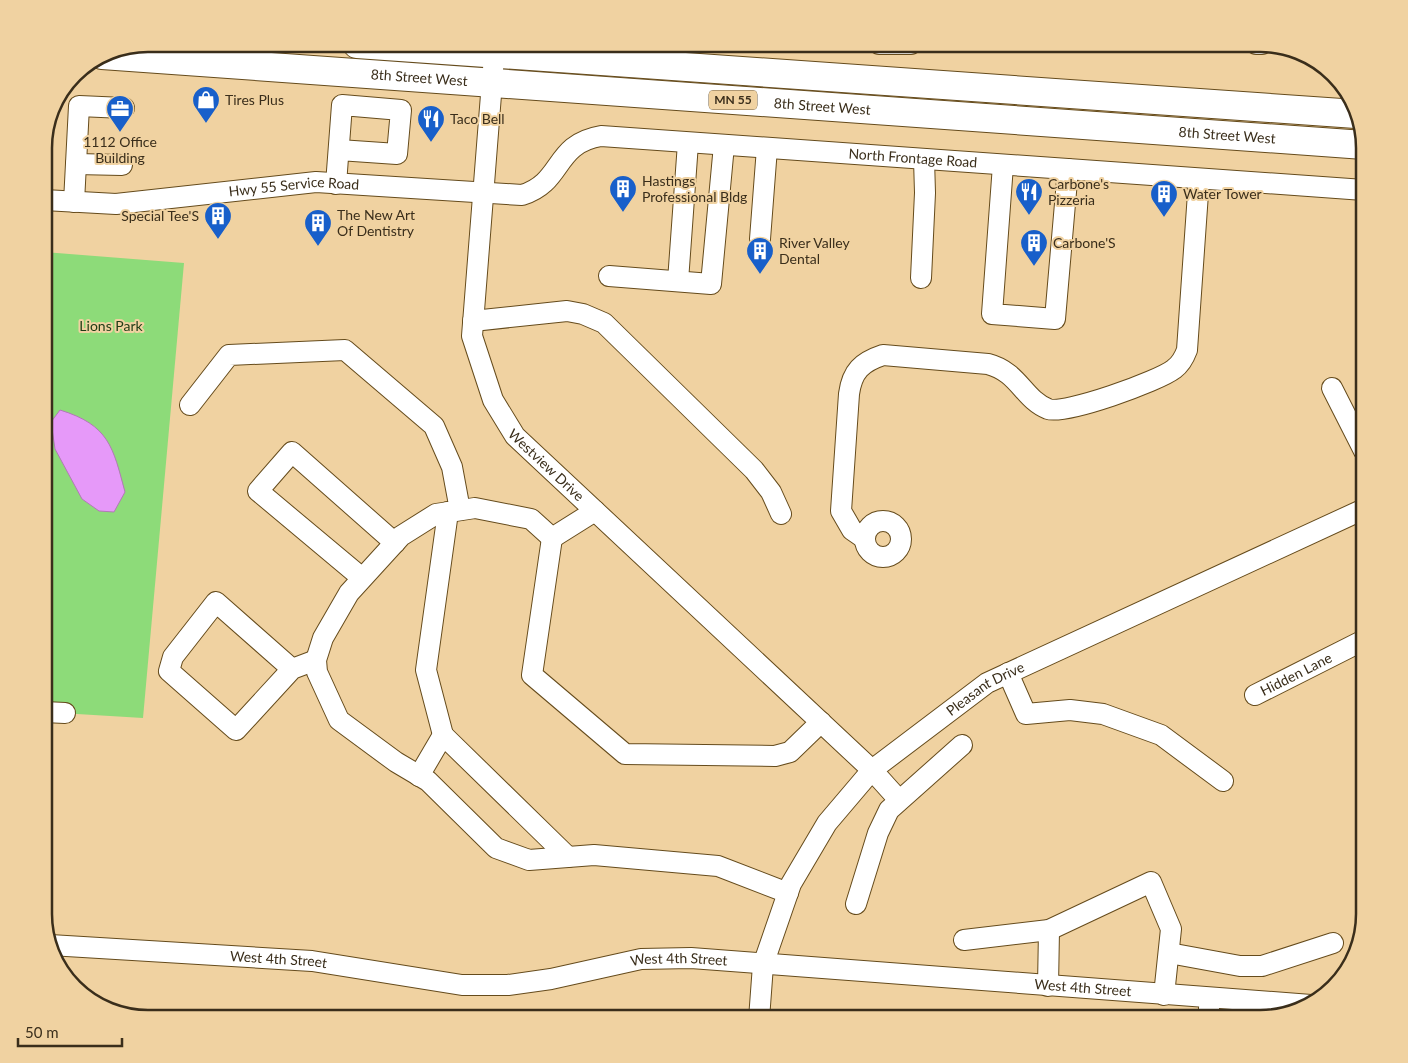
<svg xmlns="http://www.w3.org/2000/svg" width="1408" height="1063" viewBox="0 0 1408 1063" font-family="Lato,sans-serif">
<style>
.green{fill:#8ddb79}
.water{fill:#e699f9;stroke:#b279b6}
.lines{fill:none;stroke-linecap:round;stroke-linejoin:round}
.minor-casing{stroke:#654b1c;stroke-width:22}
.highway-casing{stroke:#654b1c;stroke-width:30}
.minor{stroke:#fff;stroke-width:20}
.highway{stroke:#fff;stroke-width:28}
.labels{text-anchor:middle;stroke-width:4;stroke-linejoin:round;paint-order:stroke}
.shield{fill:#f0d2a1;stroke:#715f43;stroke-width:1}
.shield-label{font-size:12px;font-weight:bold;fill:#3a2e1b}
.street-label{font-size:14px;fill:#3a2e1b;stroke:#f0d2a1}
.poi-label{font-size:14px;fill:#3a2e1b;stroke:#f0d2a1;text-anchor:start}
.park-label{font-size:14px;fill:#1d3b15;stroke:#f0d2a1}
.rim{fill:none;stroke:#3a2e1b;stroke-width:2.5}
</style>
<rect width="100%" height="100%" fill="#f0d2a1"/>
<!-- green -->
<polygon class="green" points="44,252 184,263 143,718 44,712"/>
<!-- water -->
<path class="water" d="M60,410C109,425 113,447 125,492L114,512L99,511L82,499L55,449L51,422Z"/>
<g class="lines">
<defs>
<g id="minor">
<path id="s1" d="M495,44L472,336L493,400L515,436L872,770L899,800"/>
<polyline points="879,44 911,44"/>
<polyline points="1256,44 1262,44"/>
<polyline points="76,164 122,165"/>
<polyline points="1003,165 992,314 1055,319 1068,169"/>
<polyline points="336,184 342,105 401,110 397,154 339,150"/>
<path id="s2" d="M44,200L116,204L316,182L522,195C564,182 553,144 601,136L1364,190"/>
<polyline points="74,202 79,106 124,108"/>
<polyline points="760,239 767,148"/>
<polyline points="609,276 711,284 724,145"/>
<polyline points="921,278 925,193 924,159"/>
<polyline points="678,281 688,143"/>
<polyline points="473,321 567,311 583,314 604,323 754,470 771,492 781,514"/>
<polyline points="1332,388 1364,451"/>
<polyline points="190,405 229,355 345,350 434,426 452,467 460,510"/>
<polyline points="595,511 552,538 531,519 475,508 436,514 401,536 349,593 323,638 316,660 317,672 339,720 396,762 428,781 496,848 529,860 594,855 718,866 788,893"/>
<circle cx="883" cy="539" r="18"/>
<polyline points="552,538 532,675 625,754 775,756 790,752 821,722"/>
<path d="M865,539L852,530L841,511L849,394C852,371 862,362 883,355L988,364C1019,372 1023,399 1048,409C1065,415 1159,381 1174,369C1181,364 1184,358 1187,350L1199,179"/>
<polyline points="362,578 258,491 292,452 395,543"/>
<polyline points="292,669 216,602 173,657 169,671 236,730 292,669 316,660"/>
<polyline points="1008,673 1026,714 1070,710 1103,714 1161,735 1223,781"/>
<path id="s3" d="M1255,695L1364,640"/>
<polyline points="44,712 65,713"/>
<polyline points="443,735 426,670 448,512"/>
<polyline points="419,776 443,735 568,857"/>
<polyline points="856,904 878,833 889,810 962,745"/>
<polyline points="964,940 1049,930 1151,882 1171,929 1164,995"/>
<path id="s4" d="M50,945L312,961L462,985H508L551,979L641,959L691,958L1311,1005"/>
<polyline points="1169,953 1240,966 1262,966 1333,943"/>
<polyline points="1048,986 1049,930"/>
<path id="s5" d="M759,1019L763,965L791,884L827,823L872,770L987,683L1364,509"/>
<polyline points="1208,1019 1210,998"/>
</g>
<g id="highway">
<polyline points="357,44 1356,114"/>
<path id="s6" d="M102,55L1364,145"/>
</g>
</defs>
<!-- minor casing -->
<use href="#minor" class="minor-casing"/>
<!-- highway casing -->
<use href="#highway" class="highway-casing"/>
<!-- minor -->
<use href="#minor" class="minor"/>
<!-- highway -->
<use href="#highway" class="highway"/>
</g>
<!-- icons -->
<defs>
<symbol id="shop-pin" viewBox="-11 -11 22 30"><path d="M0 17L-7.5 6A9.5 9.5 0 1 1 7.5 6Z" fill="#185fca" stroke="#f0d2a1"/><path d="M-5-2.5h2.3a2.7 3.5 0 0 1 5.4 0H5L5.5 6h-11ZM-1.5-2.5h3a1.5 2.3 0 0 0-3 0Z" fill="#fff"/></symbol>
<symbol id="office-pin" viewBox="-11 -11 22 30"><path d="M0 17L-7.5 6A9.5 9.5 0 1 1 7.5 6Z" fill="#185fca" stroke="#f0d2a1"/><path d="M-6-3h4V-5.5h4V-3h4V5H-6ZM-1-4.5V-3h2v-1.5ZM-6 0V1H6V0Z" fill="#fff"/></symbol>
<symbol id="restaurant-pin" viewBox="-11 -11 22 30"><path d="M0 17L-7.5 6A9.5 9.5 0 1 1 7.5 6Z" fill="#185fca" stroke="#f0d2a1"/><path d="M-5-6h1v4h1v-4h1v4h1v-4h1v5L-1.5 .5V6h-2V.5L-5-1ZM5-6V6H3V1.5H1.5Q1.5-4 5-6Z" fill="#fff"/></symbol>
<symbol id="building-pin" viewBox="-11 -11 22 30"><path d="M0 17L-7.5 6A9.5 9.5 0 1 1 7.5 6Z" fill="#185fca" stroke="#f0d2a1"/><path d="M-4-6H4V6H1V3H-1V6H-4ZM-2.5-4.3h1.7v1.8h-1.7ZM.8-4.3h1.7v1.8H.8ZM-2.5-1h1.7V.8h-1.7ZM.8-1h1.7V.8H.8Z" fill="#fff"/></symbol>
</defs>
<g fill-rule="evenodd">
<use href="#shop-pin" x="190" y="84" width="32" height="43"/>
<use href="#office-pin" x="104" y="93" width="32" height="43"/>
<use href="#restaurant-pin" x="415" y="103" width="32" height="43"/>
<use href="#building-pin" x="607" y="173" width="32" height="43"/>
<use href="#restaurant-pin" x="1013" y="176" width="32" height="43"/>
<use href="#building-pin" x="1148" y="178" width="32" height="43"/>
<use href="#building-pin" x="202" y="200" width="32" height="43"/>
<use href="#building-pin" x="302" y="207" width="32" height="43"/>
<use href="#building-pin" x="1018" y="227" width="32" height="43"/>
<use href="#building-pin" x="744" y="235" width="32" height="43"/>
</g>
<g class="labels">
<!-- shield labels -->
<rect class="shield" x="709" y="90.5" width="48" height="19" rx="4"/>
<g class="shield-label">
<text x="733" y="104">MN 55</text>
</g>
<!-- street labels -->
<g class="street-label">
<text dy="5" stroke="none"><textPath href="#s6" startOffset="318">8th Street West</textPath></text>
<text dy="5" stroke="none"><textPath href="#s6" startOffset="722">8th Street West</textPath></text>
<text dy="5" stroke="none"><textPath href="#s6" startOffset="1128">8th Street West</textPath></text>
<text dy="5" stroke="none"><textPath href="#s2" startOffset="894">North Frontage Road</textPath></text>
<text dy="5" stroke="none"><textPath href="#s2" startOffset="251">Hwy 55 Service Road</textPath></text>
<text dy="5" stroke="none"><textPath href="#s1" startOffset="445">Westview Drive</textPath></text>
<text dy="5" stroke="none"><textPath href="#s3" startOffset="46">Hidden Lane</textPath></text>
<text dy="5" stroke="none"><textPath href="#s5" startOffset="420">Pleasant Drive</textPath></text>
<text dy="5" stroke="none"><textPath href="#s4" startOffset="229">West 4th Street</textPath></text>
<text dy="5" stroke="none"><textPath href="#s4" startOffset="634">West 4th Street</textPath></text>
<text dy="5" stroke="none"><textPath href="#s4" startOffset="1039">West 4th Street</textPath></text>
</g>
<!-- poi labels -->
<g class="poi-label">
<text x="225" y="105">Tires Plus</text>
<text x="450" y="124">Taco Bell</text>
<text x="120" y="147" text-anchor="middle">1112 Office<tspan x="120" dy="16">Building</tspan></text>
<text x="642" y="186">Hastings<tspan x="642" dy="16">Professional Bldg</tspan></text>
<text x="1048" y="189">Carbone's<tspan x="1048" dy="16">Pizzeria</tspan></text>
<text x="1183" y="199">Water Tower</text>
<text x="337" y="220">The New Art<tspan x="337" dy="16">Of Dentistry</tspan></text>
<text x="199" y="221" text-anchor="end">Special Tee'S</text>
<text x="779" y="248">River Valley<tspan x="779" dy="16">Dental</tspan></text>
<text x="1053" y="248">Carbone'S</text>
</g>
<!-- park labels -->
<g class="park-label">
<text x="111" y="331">Lions Park</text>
</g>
</g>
<!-- crop -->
<path d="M0 0H1408V1063H0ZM148 52H1260A96 96 0 0 1 1356 148V914A96 96 0 0 1 1260 1010H148A96 96 0 0 1 52 914V148A96 96 0 0 1 148 52Z" fill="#f0d2a1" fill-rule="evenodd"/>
<path class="rim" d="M148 52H1260A96 96 0 0 1 1356 148V914A96 96 0 0 1 1260 1010H148A96 96 0 0 1 52 914V148A96 96 0 0 1 148 52Z"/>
<!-- scale -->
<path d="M18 1038v8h104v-8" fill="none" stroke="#3a2e1b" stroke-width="2.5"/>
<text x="25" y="1038" font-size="15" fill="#3a2e1b" stroke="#f0d2a1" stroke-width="4" paint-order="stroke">50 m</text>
</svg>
